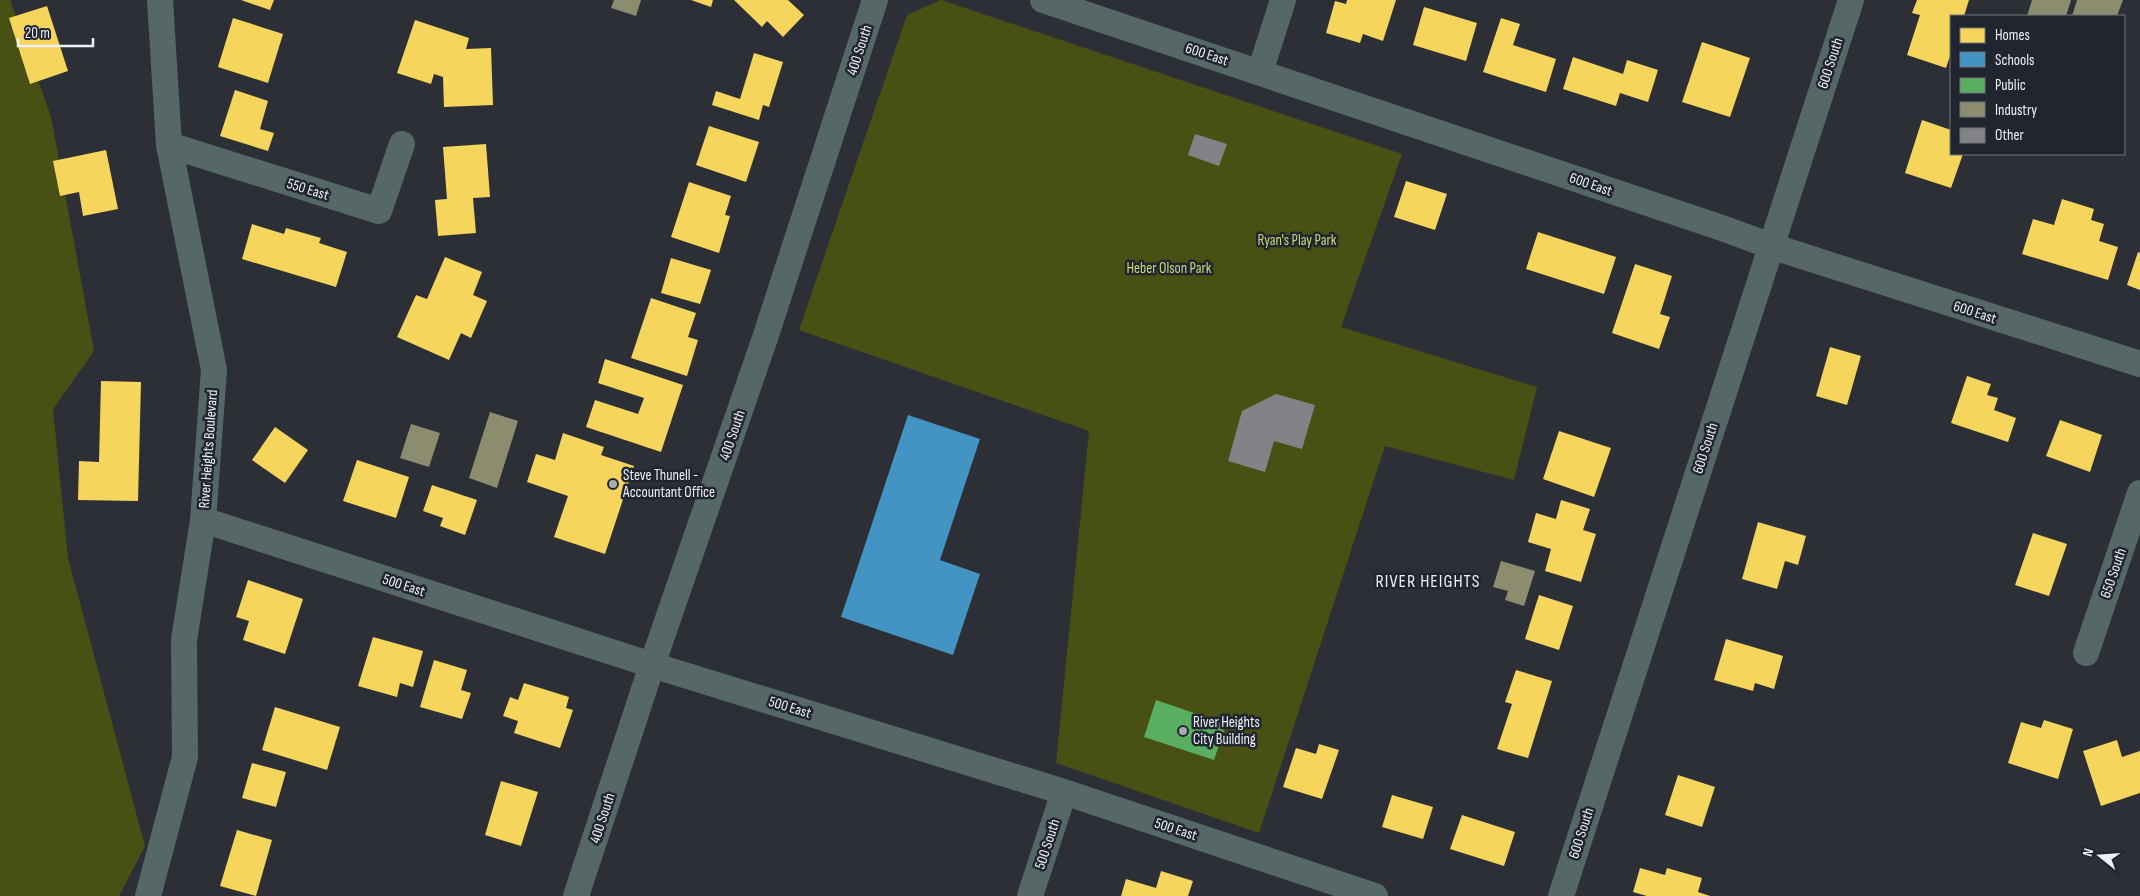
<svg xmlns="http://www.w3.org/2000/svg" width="2140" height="896" viewBox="0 0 2140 896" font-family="'Sofia Sans Condensed',sans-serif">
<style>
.green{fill:#495013}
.homes{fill:#f6d55c}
.schools{fill:#4393c3}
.public{fill:#5aae61}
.industry{fill:#8c8c6e}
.building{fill:#838387}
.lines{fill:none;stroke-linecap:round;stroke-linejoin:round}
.minor{stroke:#556865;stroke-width:26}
.poi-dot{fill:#a9adb3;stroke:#20252f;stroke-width:2}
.labels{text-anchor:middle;stroke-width:5;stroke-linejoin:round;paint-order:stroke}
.street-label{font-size:15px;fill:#edf0f7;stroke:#20252f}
.park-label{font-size:15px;fill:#c8d772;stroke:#20252f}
.poi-label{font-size:15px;fill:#edf0f7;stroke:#20252f;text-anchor:start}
.quarter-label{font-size:18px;letter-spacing:1px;fill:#edf0f7;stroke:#20252f}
</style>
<rect width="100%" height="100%" fill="#2c3036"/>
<!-- green -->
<g class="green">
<polygon points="0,0 10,0 51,117 94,351 53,409 68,558 145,846 119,896 0,896"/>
<polygon points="941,0 1402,154 1341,327 1537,387 1514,480 1385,446 1259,833 1056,763 1089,431 799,330 907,15"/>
</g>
<!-- homes -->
<g class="homes">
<polygon points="241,0 274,0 270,10"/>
<polygon points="691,0 713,0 711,7"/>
<polygon points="734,0 788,0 804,15 783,37 767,21 762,27"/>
<polygon points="1347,0 1396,0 1383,41 1363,34 1360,43 1326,33 1335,1 1346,4"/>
<polygon points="1917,0 1969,0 1964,16 1951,16 1951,53 1946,68 1907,55 1920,15 1912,13"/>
<polygon points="47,6 68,71 30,84 9,18"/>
<polygon points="1424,7 1477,23 1466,61 1413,45"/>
<polygon points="233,18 283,34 268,83 218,67"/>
<polygon points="1501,18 1520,24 1513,45 1556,59 1546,92 1483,72"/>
<polygon points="415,20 469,38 466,49 491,48 493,105 444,107 443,77 434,74 431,84 397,73"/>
<polygon points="1702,42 1750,58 1730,117 1682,102"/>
<polygon points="754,53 783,62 769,107 763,105 759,120 712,105 716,91 740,99"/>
<polygon points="1573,57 1623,74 1627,60 1658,70 1648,102 1620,93 1616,106 1563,89"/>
<polygon points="235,90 268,101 260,129 274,133 268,151 220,136"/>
<polygon points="1922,120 1951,130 1951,154 1963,154 1951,188 1905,173"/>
<polygon points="709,126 759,142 746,182 696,165"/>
<polygon points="486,144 490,197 473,198 476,233 438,236 435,200 447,199 443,147"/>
<polygon points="106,150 118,209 83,216 79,192 60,196 53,161"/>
<polygon points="1406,181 1447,194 1435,230 1394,217"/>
<polygon points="689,182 731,196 725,215 730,216 719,253 671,237"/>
<polygon points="2062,199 2094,209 2091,220 2104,224 2099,241 2118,247 2108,280 2022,254 2033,219 2054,225"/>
<polygon points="252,224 284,234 286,228 321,238 319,243 347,252 336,287 242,259"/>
<polygon points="1538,232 1616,257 1604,294 1526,269"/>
<polygon points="2138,252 2140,253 2140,290 2127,285"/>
<polygon points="445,257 482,272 473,295 487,301 471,338 461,333 449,360 397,337 416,295 427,299"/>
<polygon points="671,258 711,270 700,304 661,293"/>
<polygon points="1635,264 1672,276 1660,314 1670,317 1659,349 1612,333"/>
<polygon points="651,298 696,313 688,337 698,340 687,376 631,358"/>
<polygon points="1830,347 1861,356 1847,405 1816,396"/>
<polygon points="605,359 683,385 661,452 586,427 595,400 638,414 644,398 598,383"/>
<polygon points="1967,376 1991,384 1987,395 1998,398 1994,410 2016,418 2008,442 1951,423"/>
<polygon points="101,381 141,382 138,501 78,500 79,461 99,462"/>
<polygon points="2060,420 2102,435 2090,472 2046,456"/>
<polygon points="275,427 308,450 285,483 252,460"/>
<polygon points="1559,431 1611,448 1594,497 1543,479"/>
<polygon points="563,433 604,447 601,455 634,466 605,554 554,537 568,496 527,482 536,454 555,460"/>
<polygon points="357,460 409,477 396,518 343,501"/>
<polygon points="432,485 477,500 465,535 440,526 443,518 423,511"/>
<polygon points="1561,500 1590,509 1583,530 1596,534 1581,582 1545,571 1551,549 1528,542 1536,513 1556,519"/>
<polygon points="1758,522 1806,536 1798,565 1785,561 1777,589 1742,579"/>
<polygon points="2033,533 2067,544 2049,596 2015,585"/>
<polygon points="248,580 303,599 285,654 243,640 249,621 236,617"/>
<polygon points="1539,595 1573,606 1559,650 1525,639"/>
<polygon points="373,637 423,651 413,687 400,683 397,697 358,686"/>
<polygon points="1726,639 1783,656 1774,689 1755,683 1753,691 1714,680"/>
<polygon points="434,660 467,670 461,690 471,693 462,719 420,707"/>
<polygon points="1516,670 1552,681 1528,758 1497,749 1512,704 1505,702"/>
<polygon points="524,683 569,697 566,708 573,710 560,748 514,733 518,721 503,716 510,697 518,700"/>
<polygon points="275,707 340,727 327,770 262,750"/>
<polygon points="2044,720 2073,729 2058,779 2008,763 2021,722 2041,728"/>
<polygon points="2117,740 2122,757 2140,751 2140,793 2101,806 2083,751"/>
<polygon points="1319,744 1339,750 1322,799 1283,787 1296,748 1316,754"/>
<polygon points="252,763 286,772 276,807 242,798"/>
<polygon points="1678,775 1715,787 1702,827 1665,815"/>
<polygon points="501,781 538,792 521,846 485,835"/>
<polygon points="1392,795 1433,807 1423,839 1382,827"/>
<polygon points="1462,815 1515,832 1504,866 1450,849"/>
<polygon points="237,830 272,840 256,896 220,886"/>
<polygon points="1640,868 1665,875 1667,868 1702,878 1698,892 1710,896 1647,896 1633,892"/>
<polygon points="1161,871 1193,881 1188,896 1121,896 1126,879 1156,888"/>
</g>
<!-- schools -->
<polygon class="schools" points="908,415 980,439 940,560 980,574 953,655 841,617"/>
<!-- public -->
<polygon class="public" points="1156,700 1226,724 1214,760 1144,737"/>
<!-- industry -->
<g class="industry">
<polygon points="614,0 641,0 636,16 611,8"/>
<polygon points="2032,0 2071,0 2066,16 2027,16"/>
<polygon points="2077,0 2123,0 2117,16 2072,16"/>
<polygon points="490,412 518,421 497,488 469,478"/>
<polygon points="411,424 440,433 429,467 400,458"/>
<polygon points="1501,561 1535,571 1524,606 1505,600 1508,591 1493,587"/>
</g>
<!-- building -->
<g class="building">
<polygon points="1195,134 1227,144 1219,166 1188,155"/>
<polygon points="1276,394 1315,405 1302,449 1274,441 1265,472 1228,461 1242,411"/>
</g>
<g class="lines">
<!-- minor -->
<g class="minor">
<polyline points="1043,0 1722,228 1771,246 2140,364"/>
<polyline points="1260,72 1283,0"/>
<polyline points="169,145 379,211 402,144"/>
<polyline points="203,520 652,665 1064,792 1375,896"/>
<polyline points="2086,653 2140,493"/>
<polyline points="148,896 185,757 184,640 203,520 214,370 169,145 160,0"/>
<polyline points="576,896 652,665 765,338 875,0"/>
<polyline points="1030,896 1064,792"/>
<polyline points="1561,896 1851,0"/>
</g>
</g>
<!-- markers -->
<g class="poi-dot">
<circle cx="613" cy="484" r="5"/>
<circle cx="1183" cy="731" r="5"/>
</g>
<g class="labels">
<!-- street labels -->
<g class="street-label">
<text transform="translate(859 50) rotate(-72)" y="5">400 South</text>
<text transform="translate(1207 54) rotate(18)" y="5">600 East</text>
<text transform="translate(1830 63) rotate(-72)" y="5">600 South</text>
<text transform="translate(1591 184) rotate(19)" y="5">600 East</text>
<text transform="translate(308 189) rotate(17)" y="5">550 East</text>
<text transform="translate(1975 312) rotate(18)" y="5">600 East</text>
<text transform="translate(732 435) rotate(-71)" y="5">400 South</text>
<text transform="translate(1705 448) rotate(-72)" y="5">600 South</text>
<text transform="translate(208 449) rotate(-86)" y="5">River Heights Boulevard</text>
<text transform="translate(2113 573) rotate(-71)" y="5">650 South</text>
<text transform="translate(404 585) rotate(18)" y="5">500 East</text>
<text transform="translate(790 707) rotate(17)" y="5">500 East</text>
<text transform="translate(602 818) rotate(-72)" y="5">400 South</text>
<text transform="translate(1176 829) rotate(18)" y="5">500 East</text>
<text transform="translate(1581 833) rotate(-72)" y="5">600 South</text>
<text transform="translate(1047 844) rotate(-72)" y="5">500 South</text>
</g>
<!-- park labels -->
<g class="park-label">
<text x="1297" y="245">Ryan's Play Park</text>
<text x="1169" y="273">Heber Olson Park</text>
</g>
<!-- poi labels -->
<g class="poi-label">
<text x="623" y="480">Steve Thunell -<tspan x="623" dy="17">Accountant Office</tspan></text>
<text x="1193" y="727">River Heights<tspan x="1193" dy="17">City Building</tspan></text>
</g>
<!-- quarter labels -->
<g class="quarter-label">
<text x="1428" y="587">RIVER HEIGHTS</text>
</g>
</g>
<!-- legend -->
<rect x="1950" y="15" width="175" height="140" fill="#20252f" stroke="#72767f"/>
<rect x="1960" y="28" width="25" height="15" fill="#f6d55c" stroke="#72767f"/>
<text x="1995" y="40" font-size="15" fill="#edf0f7">Homes</text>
<rect x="1960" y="52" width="25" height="15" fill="#4393c3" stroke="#72767f"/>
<text x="1995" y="65" font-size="15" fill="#edf0f7">Schools</text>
<rect x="1960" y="78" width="25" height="15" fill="#5aae61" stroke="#72767f"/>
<text x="1995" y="90" font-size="15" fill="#edf0f7">Public</text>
<rect x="1960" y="102" width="25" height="15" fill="#8c8c6e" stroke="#72767f"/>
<text x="1995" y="115" font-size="15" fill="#edf0f7">Industry</text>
<rect x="1960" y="128" width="25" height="15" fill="#838387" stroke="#72767f"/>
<text x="1995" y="140" font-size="15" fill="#edf0f7">Other</text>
<!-- north arrow -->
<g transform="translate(2100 856) rotate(287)" stroke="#20252f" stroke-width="4" paint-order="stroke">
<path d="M0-4L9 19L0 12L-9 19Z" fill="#edf0f7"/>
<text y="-8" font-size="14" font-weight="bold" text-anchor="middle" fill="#edf0f7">N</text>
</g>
<!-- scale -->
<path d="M18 38v8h75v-8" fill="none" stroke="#edf0f7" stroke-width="2.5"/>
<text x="25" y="38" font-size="15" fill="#edf0f7" stroke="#20252f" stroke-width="4" paint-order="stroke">20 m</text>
</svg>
